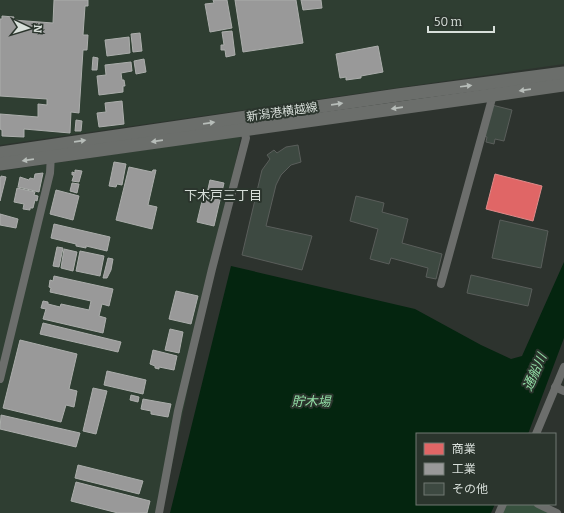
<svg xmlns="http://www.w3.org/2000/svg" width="564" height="513" viewBox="0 0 564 513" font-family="Bitter,'Noto Sans JP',serif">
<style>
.built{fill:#2f3e32}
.green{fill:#37513e}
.water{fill:#04250f}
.shops{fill:#e06666;stroke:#de8a89}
.industry{fill:#999;stroke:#acaeac}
.building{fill:#3d4941;stroke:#5a5e5b}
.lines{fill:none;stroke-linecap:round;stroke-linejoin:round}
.minor{stroke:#6c6e6c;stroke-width:8}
.primary{stroke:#6b6e6b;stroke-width:13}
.oneway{fill:#b7bdb9}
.labels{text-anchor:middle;stroke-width:4;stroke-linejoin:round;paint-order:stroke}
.street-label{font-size:12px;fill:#d8dfda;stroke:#2b352d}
.neighbourhood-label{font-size:13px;fill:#d8dfda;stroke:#2b352d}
.water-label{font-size:13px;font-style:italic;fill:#93dea6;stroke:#2b352d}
</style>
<rect width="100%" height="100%" fill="#2d332e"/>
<!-- built -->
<g class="built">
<polygon points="0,0 564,0 564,64 0,145"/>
<polygon points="241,136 162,513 0,513 0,171"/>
</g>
<!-- green -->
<polygon class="green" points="503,504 538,504 557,513 499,513"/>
<!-- water -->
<polygon class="water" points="564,262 564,338 528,434 417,434 417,504 495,504 491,513 170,513 231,266 415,309 481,345 511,359 522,356"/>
<!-- shops -->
<polygon class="shops" points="495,174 542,186 533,221 486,209"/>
<!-- industry -->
<g class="industry">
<polygon points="54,0 88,0 88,6 85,6 83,35 88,35 87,50 83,50 79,113 71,112 70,133 24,129 24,137 2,136 2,130 0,129 0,114 38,117 38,104 47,105 47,99 0,96 0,19 2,19 2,16 14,17 13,20 53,23"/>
<polygon points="213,0 227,0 232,28 210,32 205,4 214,3"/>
<polygon points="235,0 296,0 303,43 243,52"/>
<polygon points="301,0 321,0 322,8 303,10"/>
<polygon points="232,31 235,55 226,57 225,50 221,50 221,45 224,45 222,32"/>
<polygon points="140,33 142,51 133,52 131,34"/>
<polygon points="129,37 130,53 107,56 105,40"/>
<polygon points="378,46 383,72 361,76 361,78 346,80 346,77 340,78 336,54"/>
<polygon points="93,57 98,58 97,70 92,70"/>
<polygon points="144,59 146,72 136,74 134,61"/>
<polygon points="131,62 132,71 121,73 122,80 124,80 125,86 123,86 123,92 99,95 97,76 106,75 105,65"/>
<polygon points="122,101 124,124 99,127 97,113 106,112 105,103"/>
<polygon points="76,120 82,121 81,131 75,131"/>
<polygon points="114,162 126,164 122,185 117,184 116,187 109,186"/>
<polygon points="129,167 152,172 153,170 156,170 148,205 157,207 152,229 116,220"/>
<polygon points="75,170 82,171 79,182 72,181 74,175 72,175 72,172 75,173"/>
<polygon points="43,173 39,192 18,187 20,177 29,180 30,178 34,179 35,174"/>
<polygon points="1,176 6,177 0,201 0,180"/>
<polygon points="210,180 224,183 214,226 197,222 203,197 206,198"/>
<polygon points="72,183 79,184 77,193 70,191"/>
<polygon points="17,188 35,192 34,195 38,196 37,201 35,200 33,208 30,208 30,210 23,209 24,204 14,202"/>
<polygon points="56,190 79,196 73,220 50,214"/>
<polygon points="0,214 18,219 16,228 0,225"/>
<polygon points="54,224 110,237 107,251 86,246 86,248 76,246 76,244 51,238"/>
<polygon points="57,247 63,248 59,267 53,266"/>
<polygon points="64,249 77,252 73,271 61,268"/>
<polygon points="80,251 104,256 100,276 76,271"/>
<polygon points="108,258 113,259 111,270 107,278 103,278"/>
<polygon points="54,276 113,289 109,306 102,304 99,316 106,318 103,333 43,319 46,309 41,308 43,301 48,302 48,304 60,307 61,304 89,310 91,301 50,292 51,288 49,287 50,280 53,281"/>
<polygon points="176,291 198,296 191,324 169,319"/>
<polygon points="43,323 121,342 118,352 40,334"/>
<polygon points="170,329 183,332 179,353 165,350"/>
<polygon points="20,340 77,354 69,389 77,391 74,407 66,405 61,422 3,408"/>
<polygon points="153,350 177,356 174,370 159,367 159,369 155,368 155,366 150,364"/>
<polygon points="107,371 146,380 143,394 104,385"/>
<polygon points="93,388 107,391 96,434 83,431"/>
<polygon points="131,395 139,397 138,402 130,400"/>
<polygon points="143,399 171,404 168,417 151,414 151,411 141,409"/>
<polygon points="1,415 80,433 76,447 0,429"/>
<polygon points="78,465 143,481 139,494 75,478"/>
<polygon points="76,482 150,501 147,513 118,513 71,501"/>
</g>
<!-- building -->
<g class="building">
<polygon points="492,105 512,110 504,141 495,139 494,144 486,142 487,137 484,136"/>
<polygon points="298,145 301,162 291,165 281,175 276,185 266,226 312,236 302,270 242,255 261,174 262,170 270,159 267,155 274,150 277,153 286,147"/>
<polygon points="356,196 384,203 382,212 408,219 402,243 442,254 436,279 426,277 428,268 391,258 389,264 370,259 378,229 350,221"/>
<polygon points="500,220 548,231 541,268 492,258"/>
<polygon points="471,275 532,289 528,306 467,293"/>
</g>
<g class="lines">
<!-- minor -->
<g class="minor">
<polyline points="441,284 493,95"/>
<polyline points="0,379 50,173 51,154"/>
<polyline points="555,387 564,391"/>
<polyline points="536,434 564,367"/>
<polyline points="538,504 557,513"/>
<polyline points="159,513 178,411 212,269 246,138 243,127"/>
<polyline points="499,513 503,504"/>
</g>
<!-- primary -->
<g class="primary">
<polyline points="0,153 398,95 564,73"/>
<polyline points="0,164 564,85"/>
</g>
</g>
<!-- one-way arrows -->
<defs><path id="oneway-solid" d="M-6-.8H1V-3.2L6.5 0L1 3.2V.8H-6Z"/></defs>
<g class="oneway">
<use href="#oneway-solid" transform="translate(466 86) rotate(-7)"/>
<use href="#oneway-solid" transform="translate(525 90) rotate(172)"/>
<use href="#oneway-solid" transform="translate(337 104) rotate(-8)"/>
<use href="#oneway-solid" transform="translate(397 108) rotate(172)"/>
<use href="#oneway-solid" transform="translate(209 123) rotate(-8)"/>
<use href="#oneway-solid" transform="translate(80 141) rotate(-8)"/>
<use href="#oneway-solid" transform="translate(157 141) rotate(172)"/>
<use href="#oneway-solid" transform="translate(28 160) rotate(172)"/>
</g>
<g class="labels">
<!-- street labels -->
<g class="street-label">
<text transform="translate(282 112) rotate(-8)" y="4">新潟港横越線</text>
</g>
<!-- neighbourhood labels -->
<g class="neighbourhood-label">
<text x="223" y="200">下木戸三丁目</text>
</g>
<!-- water labels -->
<g class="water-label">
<text transform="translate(534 372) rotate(-66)" y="5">通船川</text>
<text x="311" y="406">貯木場</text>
</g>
</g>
<!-- legend -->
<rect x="416" y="433" width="140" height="72" fill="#2b352d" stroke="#707972"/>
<rect x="424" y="443" width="20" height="12" fill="#e06666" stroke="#707972"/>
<text x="452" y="453" font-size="12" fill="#d8dfda">商業</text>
<rect x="424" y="463" width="20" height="12" fill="#999999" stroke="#707972"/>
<text x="452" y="473" font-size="12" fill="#d8dfda">工業</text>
<rect x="424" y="483" width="20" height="12" fill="#3d4941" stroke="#707972"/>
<text x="452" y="493" font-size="12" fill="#d8dfda">その他</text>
<!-- north arrow -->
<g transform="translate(28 28) rotate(94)" stroke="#2b352d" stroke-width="3" paint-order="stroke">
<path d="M0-3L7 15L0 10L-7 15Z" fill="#d8dfda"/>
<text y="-6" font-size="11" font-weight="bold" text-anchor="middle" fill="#d8dfda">N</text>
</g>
<!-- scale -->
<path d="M428 26v6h66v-6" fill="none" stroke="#d8dfda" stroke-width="2"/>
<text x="434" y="26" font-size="12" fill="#d8dfda" stroke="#2b352d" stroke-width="3" paint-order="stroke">50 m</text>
</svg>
